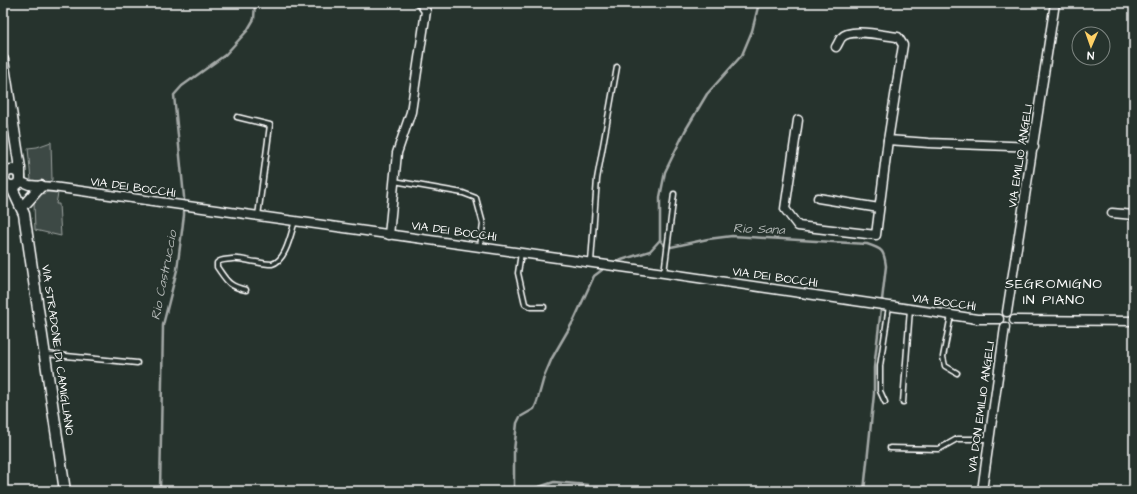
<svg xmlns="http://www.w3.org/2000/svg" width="1137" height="494" viewBox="0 0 1137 494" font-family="'Architects Daughter',sans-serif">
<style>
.green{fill:#3e4944;stroke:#9ea4a2}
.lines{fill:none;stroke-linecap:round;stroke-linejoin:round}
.stream{stroke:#a4a9a7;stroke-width:2.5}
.service-casing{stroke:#fff;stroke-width:7}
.minor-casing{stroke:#fff;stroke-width:11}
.tertiary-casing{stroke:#fff;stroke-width:13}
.service{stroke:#26332d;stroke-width:4}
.minor{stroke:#26332d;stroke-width:8}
.tertiary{stroke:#26332d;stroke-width:10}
.labels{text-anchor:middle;stroke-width:3.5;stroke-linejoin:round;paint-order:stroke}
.street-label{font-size:12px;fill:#fff;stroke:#26332d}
.water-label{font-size:13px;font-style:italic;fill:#b3b8b6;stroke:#26332d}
.quarter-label{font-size:14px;letter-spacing:1px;fill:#fff;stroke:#26332d}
</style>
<rect width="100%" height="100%" fill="#26332d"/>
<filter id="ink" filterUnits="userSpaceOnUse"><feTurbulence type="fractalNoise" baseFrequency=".025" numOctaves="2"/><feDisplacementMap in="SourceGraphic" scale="8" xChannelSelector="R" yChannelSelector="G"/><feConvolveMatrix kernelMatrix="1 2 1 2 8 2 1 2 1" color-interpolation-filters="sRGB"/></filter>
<g filter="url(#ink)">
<!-- green -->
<g class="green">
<polygon points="51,142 52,180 48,182 31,180 28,148 37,147"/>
<polygon points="48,192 58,193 56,204 59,204 61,236 35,230 34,203 37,196"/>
</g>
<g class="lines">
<!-- stream -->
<g class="stream">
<path d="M759,3L752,31L742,55L707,94L685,131L665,172L660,197V240L664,245L671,247L708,239L732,236L867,244C882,249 884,250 886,266L874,368V394L864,491"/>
<polyline points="615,262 650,251 660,240"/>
<polyline points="160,491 163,325 177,270 184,215 184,197 174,95 182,86 225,55 247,31 254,19 255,3"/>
<polyline points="514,491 514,451 517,423 520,417 534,409 537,402 544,377 552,358 574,320 594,276 602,270"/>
<polyline points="527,491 554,482 588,485 587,491"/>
</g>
<defs>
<g id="service">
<polyline points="237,117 270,125 258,216"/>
<polyline points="394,181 463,193 476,198 483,224 480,247"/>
<polyline points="521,253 518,273 525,304 531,307 544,307"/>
<polyline points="591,262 597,179 617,67"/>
<polyline points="664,273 674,194"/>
<path d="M246,290C228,286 227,281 217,267V263C221,259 227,260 232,259C241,258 248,261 256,262C261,263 267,264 272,264C286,261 291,233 295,221"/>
<polyline points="951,315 943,357 945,366 957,373"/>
<polyline points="46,354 137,363"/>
<polyline points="885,402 880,391 880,366 889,306"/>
<polyline points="903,402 910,309"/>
<polyline points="890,448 939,449 957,439 989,439"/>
</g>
<g id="minor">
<path d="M836,47C838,44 839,41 841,38C850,27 885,36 898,37L903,45L888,140L929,143L1034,147"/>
<polyline points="798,120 785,209 798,226 876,235 888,140"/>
<polyline points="3,174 5,174"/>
<polyline points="19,181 29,185 53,187 664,273 951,315 977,319 999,319"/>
<polyline points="818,198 879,208"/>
<polyline points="1112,213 1134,215"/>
<polyline points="389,235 397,153 411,112 426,11 421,4 419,3"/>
<polyline points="1007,312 1055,3"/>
<polyline points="1014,320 1134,321"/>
<polyline points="982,491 1005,327"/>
</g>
<g id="tertiary">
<polyline points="3,60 20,168 20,178"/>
<circle cx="12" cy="178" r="8"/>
<polyline points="11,186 24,214 65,491"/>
<polyline points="26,203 41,186"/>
</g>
</defs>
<!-- service casing -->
<use href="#service" class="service-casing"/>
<!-- minor casing -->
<use href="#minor" class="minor-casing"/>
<!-- tertiary casing -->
<use href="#tertiary" class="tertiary-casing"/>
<!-- service -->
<use href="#service" class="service"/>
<!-- minor -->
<use href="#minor" class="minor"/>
<!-- tertiary -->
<use href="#tertiary" class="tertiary"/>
</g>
</g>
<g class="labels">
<!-- street labels -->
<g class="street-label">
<text transform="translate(1020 156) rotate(-81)" y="4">VIA EMILIO ANGELI</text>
<text transform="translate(133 187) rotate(8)" y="4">VIA DEI BOCCHI</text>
<text transform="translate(454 231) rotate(8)" y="4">VIA DEI BOCCHI</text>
<text transform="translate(775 277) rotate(8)" y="4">VIA DEI BOCCHI</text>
<text transform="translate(944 302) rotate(8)" y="4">VIA BOCCHI</text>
<text transform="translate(58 350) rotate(82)" y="4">VIA STRADONE DI CAMIGLIANO</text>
<text transform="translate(981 407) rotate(-82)" y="4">VIA DON EMILIO ANGELI</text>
</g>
<!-- water labels -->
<g class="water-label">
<text transform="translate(759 228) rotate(2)" y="5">Rio Sana</text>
<text transform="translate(163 275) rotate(-79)" y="5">Rio Castruccio</text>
</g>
<!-- quarter labels -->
<g class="quarter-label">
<text x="1054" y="288">SEGROMIGNO<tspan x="1054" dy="16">IN PIANO</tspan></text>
</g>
</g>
<!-- margin -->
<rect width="1137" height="494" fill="none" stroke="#26332d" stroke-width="16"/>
<rect x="8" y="8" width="1121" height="478" fill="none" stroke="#fff" stroke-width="1.5" filter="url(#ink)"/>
<!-- north arrow -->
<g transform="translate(1091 46) rotate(182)"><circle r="19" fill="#26332d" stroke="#7d8581"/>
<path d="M0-3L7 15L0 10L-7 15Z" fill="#ffd166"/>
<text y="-6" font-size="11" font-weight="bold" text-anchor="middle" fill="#ffffff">N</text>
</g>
</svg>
